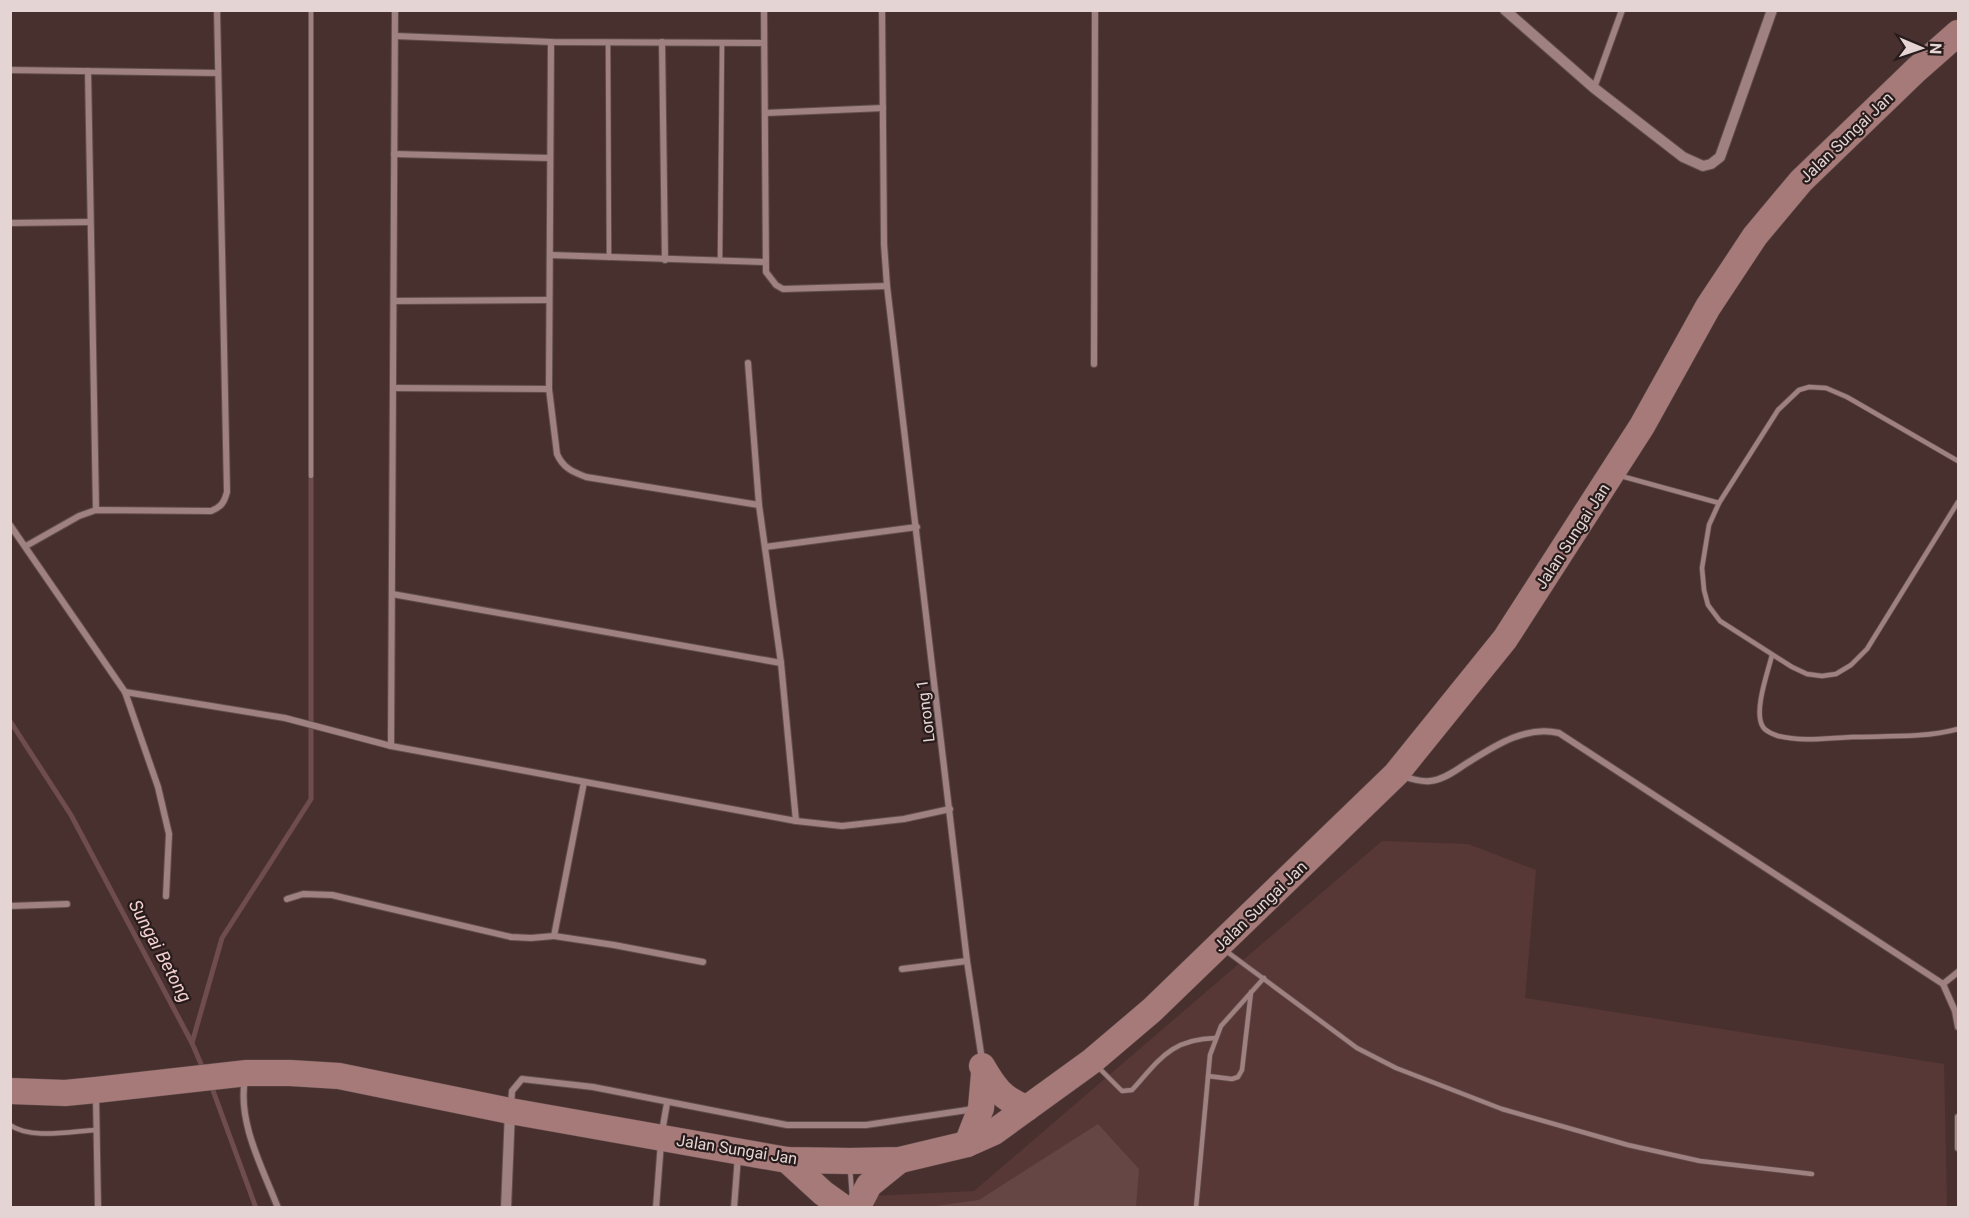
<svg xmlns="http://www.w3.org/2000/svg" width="1969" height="1218" viewBox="0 0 1969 1218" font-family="Roboto,sans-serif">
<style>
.built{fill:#573836}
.green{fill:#664645}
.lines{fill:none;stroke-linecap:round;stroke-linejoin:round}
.stream{stroke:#6f4c4d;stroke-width:5}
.service-casing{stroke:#614d4c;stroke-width:6}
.minor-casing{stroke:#614d4c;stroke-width:8}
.tertiary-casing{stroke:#614d4c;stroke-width:12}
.secondary-casing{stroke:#614d4c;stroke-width:27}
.service{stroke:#9e8180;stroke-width:4.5}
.minor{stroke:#9e8180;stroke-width:6}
.tertiary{stroke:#9e8180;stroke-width:10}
.secondary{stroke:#a57a79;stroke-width:26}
.labels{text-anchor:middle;stroke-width:4.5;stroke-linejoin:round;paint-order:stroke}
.street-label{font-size:16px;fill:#e4d4d3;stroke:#271c1b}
.water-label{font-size:18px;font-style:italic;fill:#f4d1cf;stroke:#271c1b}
</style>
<rect width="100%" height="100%" fill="#48302f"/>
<!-- built -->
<polygon class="built" points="1382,841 1468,844 1536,870 1525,998 1944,1064 1947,1207 875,1208 873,1196 974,1191"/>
<!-- green -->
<polygon class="green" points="1098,1124 1139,1169 1136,1207 928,1207 979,1200"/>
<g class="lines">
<!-- stream -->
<g class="stream">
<polyline points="10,721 71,815 192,1043 204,1071"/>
<polyline points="192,1043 222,938 311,799 311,471"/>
<polyline points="211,1085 256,1208"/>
</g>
<defs>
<g id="service">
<polyline points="311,10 311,476"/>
<polyline points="608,42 609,258"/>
<polyline points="720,261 722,43"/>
<polyline points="1958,461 1847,397 1826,388 1809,387 1799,390 1778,410 1719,503 1709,525 1702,568 1704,590 1708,605 1720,621 1792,667 1807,674 1822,676 1836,674 1851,665 1867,649 1958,502"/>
<polyline points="1621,476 1719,503"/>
<path d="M1772,655C1768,672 1753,712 1763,727C1766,732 1773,734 1778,736C1802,742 1828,738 1852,737C1887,736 1925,738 1958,729"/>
<polyline points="1226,951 1357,1048 1396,1068 1502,1109 1628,1145 1700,1161 1812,1174"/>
<path d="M1098,1067L1122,1091L1132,1090C1160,1059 1171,1039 1216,1038"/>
<polyline points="1208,1076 1232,1079 1238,1077 1242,1070 1251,992"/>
<path d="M10,1125C31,1140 72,1131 96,1130"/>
<polyline points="850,1168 852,1196"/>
<polyline points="1196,1208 1210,1055 1221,1026 1264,978"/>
</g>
<g id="minor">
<polyline points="764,10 766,272 776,285 783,289 887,286"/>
<polyline points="882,10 884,244 887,286 967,961 982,1060"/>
<polyline points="395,36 551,42 764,43"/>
<path d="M551,42L549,389L557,454C563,468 573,472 586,477L759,505"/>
<polyline points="662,42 665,260"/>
<polyline points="10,70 218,73"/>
<polyline points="88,71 96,510"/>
<polyline points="1594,88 1622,10"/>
<polyline points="765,113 883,108"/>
<polyline points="394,154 549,158"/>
<polyline points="10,223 90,222"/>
<polyline points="550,255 765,262"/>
<polyline points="394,301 549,300"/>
<polyline points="748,363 759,505 781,663 796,821"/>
<polyline points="1094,364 1095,10"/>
<polyline points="393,388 549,389"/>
<polyline points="10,525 125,692 158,787 169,834 166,896"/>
<path d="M26,546L79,516L96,510L211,511C221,507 224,503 227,492L217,10"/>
<polyline points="765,547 917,527"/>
<polyline points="392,594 781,663"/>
<polyline points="125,692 285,718 391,746 796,821 842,826 904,819 950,809"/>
<polyline points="391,746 395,10"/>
<path d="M1402,776C1411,779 1421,782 1430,781C1442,780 1454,772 1464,765C1493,747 1524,725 1559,733L1943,984L1955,1011L1958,1027"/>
<polyline points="287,899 303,894 332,895 511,937 531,938 554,936 584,782"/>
<polyline points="10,906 67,904"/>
<polyline points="554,936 614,945 703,962"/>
<polyline points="902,969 967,961"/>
<polyline points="1943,984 1958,972"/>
<path d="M245,1079C237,1122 263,1169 278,1208"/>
<polyline points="96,1097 98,1208"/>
<polyline points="511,1105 512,1091 522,1079 593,1087 787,1125 866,1125 974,1109"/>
<polyline points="1958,1117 1958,1148"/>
<polyline points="662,1132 667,1103"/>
<polyline points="656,1208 661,1142"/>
<polyline points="734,1208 738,1156"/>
</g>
<g id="tertiary">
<polyline points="1505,10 1594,88 1683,157 1703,166 1711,164 1720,157 1772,10"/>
<polyline points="506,1208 510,1111"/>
</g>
<g id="secondary">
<path d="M982,1066C994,1087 1003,1100 1027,1108"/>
<polyline points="10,1091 65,1093 96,1090 247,1073 290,1073 339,1076 510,1111 787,1160 850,1161 900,1160 967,1144 994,1132 1092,1061 1152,1010 1396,774 1505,639 1642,426 1708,307 1755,236 1801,181 1916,70 1958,33"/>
<polyline points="967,1144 981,1108 984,1074"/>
<polyline points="787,1160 823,1193 844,1208"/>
<polyline points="857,1208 869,1185 900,1160"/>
</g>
</defs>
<!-- service casing -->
<use href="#service" class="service-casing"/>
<!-- minor casing -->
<use href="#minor" class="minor-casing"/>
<!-- tertiary casing -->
<use href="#tertiary" class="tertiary-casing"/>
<!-- secondary casing -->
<use href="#secondary" class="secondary-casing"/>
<!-- service -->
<use href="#service" class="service"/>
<!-- minor -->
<use href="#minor" class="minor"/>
<!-- tertiary -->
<use href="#tertiary" class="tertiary"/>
<!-- secondary -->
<use href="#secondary" class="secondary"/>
</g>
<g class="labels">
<!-- street labels -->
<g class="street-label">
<text transform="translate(1846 137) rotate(-44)" y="6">Jalan Sungai Jan</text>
<text transform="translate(1572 536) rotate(-57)" y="6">Jalan Sungai Jan</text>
<text transform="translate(925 711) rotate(-97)" y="6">Lorong 1</text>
<text transform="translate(1260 906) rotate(-44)" y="6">Jalan Sungai Jan</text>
<text transform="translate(737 1149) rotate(9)" y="6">Jalan Sungai Jan</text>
</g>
<!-- water labels -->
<g class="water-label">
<text transform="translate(160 951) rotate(62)" y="6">Sungai Betong</text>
</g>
</g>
<!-- border -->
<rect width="1969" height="1218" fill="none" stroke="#e4d4d3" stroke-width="24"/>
<!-- north arrow -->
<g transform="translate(1921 48) rotate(92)" stroke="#271c1b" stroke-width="4.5" paint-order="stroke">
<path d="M0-4.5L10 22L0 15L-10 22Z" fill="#e4d4d3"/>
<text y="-9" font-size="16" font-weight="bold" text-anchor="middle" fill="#e4d4d3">N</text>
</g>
</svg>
